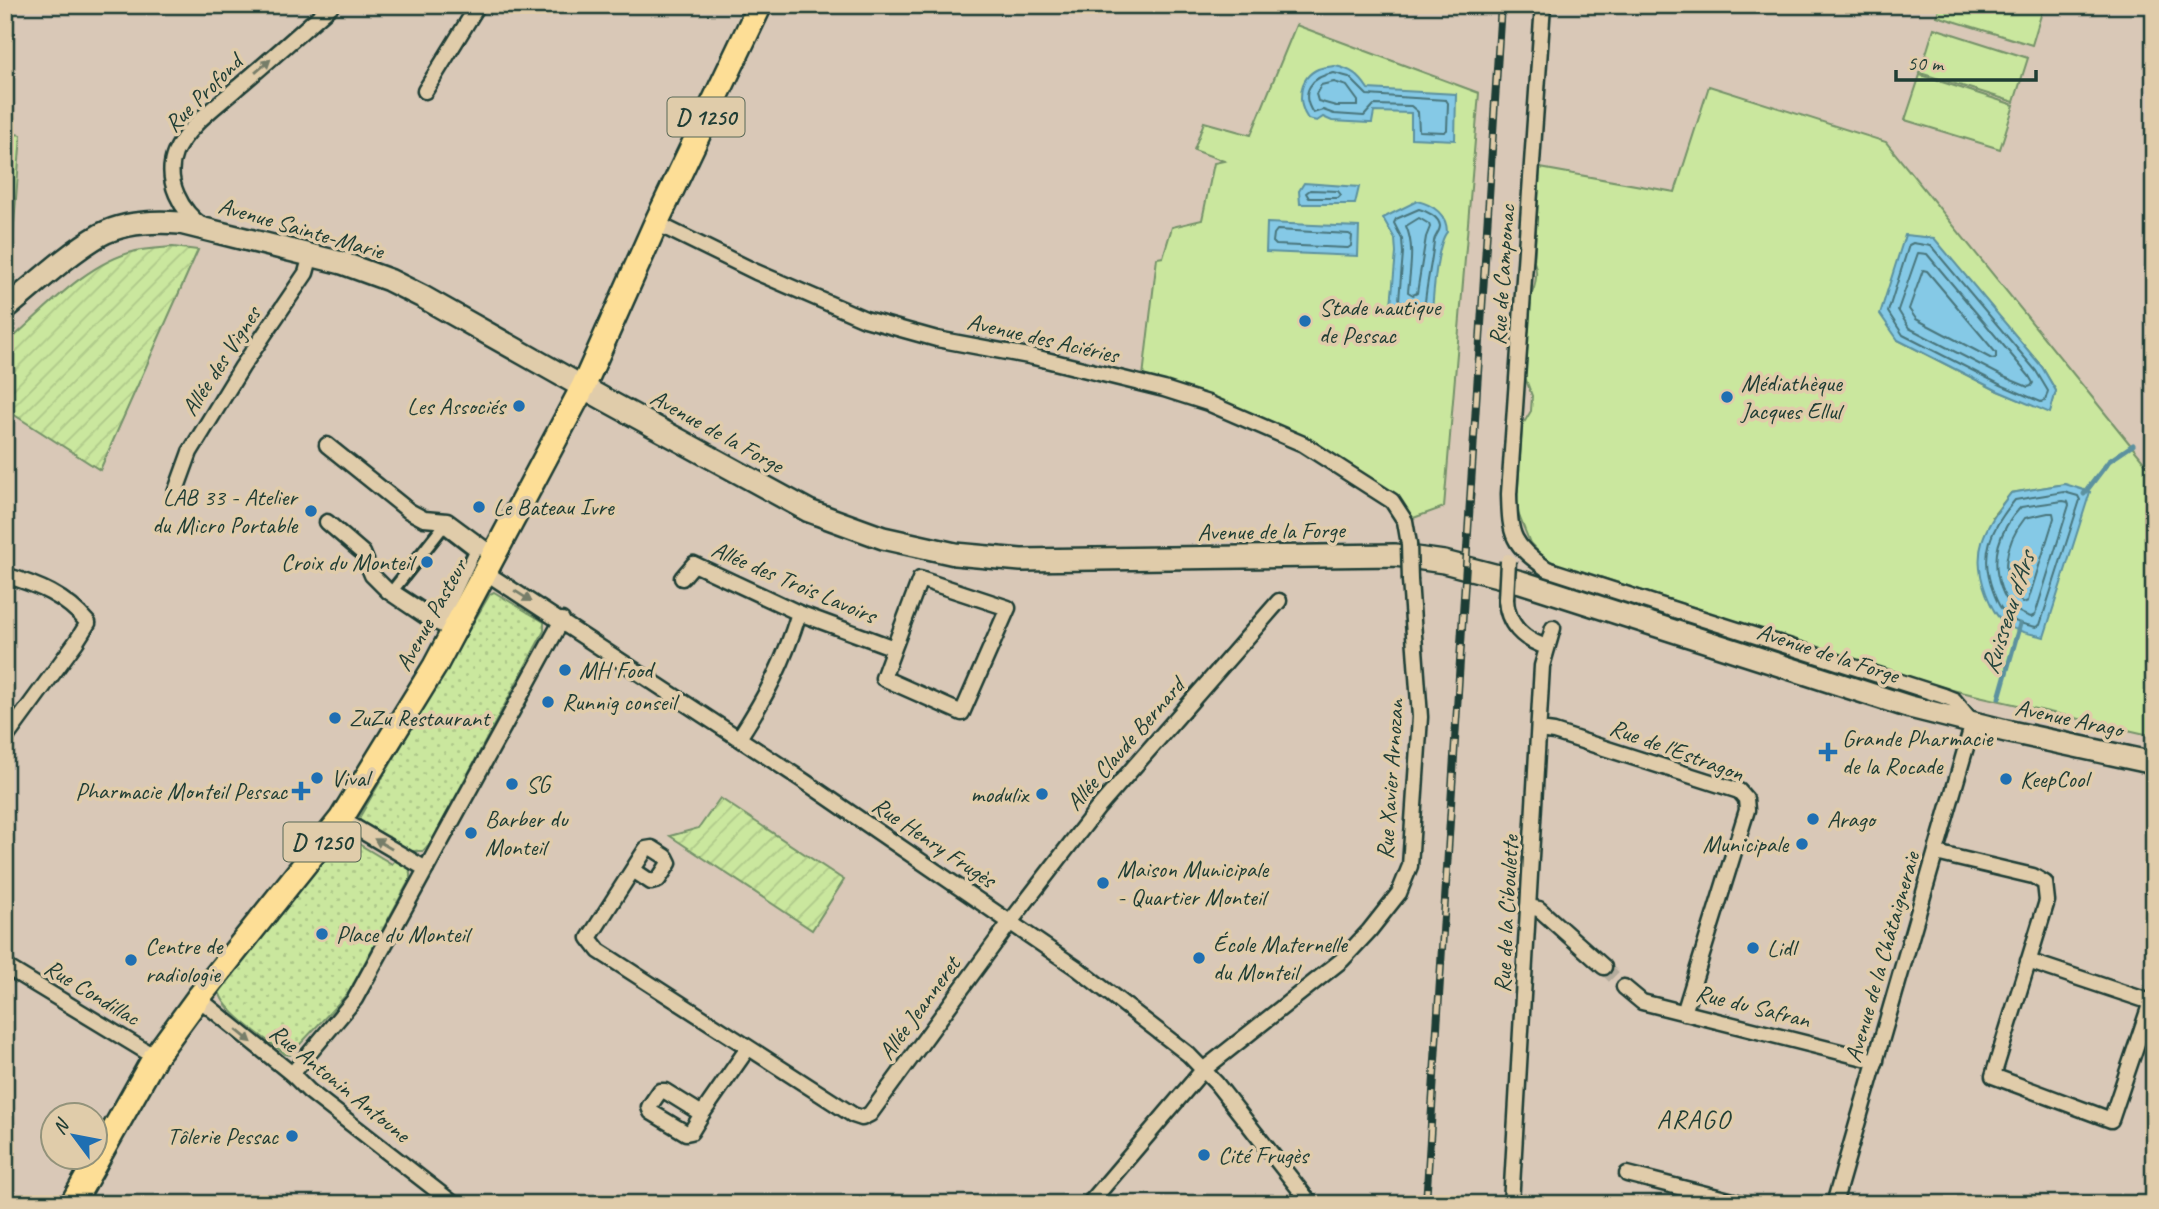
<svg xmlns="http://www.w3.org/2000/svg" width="2159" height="1209" viewBox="0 0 2159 1209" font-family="Caveat,sans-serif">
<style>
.grass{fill:url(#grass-dots);stroke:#749269;stroke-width:2}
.park{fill:#cae79e;stroke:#749269;stroke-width:2;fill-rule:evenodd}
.garden{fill:url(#garden-furrows);stroke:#749269;stroke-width:2}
.water{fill:#85c9e6;stroke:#5c919f;stroke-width:2}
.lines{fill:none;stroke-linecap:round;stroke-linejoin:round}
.shore{stroke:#48757b;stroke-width:2}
.stream{stroke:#5c919f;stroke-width:5}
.minor-tunnel{stroke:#b4ac9d;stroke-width:14;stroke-dasharray:14 7;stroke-linecap:butt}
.pedestrian-casing{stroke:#1f3d34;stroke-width:16}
.minor-casing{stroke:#1f3d34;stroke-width:19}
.secondary-casing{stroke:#1f3d34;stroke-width:26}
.primary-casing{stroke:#1f3d34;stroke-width:28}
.pedestrian{stroke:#e0ccaa;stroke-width:10}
.minor{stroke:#e0ccaa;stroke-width:14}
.secondary{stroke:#e0ccaa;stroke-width:21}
.primary{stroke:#fdde96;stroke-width:23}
.rail-casing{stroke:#1f3d34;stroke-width:8}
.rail{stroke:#e0ccaa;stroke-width:5;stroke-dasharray:16;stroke-linecap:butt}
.minor-bridge-casing{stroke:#1f3d34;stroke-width:19;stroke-linecap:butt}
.minor-bridge{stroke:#e0ccaa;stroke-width:14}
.oneway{fill:#767d69}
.poi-dot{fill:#1f6fb2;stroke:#e0ccaa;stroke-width:2.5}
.labels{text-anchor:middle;stroke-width:7;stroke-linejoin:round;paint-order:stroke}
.shield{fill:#e0ccaa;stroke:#596857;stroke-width:2}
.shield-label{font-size:23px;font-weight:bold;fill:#1f3d34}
.street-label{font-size:24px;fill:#1f3d34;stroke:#e0ccaa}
.poi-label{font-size:24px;fill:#1f3d34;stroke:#e0ccaa;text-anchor:start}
.water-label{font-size:26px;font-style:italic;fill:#24443d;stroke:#e0ccaa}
.neighbourhood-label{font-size:26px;letter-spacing:2px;fill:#1f3d34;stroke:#e0ccaa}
</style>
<defs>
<pattern id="grass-dots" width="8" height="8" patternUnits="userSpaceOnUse" patternTransform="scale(1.75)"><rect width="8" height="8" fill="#cae79e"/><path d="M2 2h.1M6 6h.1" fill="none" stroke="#adc789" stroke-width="1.8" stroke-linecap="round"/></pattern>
<pattern id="garden-furrows" width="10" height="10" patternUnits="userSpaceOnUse" patternTransform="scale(1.75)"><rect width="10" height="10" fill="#cae79e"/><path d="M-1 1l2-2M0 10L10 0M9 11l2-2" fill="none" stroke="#adc789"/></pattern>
</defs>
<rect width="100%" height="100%" fill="#d9c8b7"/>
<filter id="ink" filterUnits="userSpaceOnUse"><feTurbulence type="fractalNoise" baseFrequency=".0143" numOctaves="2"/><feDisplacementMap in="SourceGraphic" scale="14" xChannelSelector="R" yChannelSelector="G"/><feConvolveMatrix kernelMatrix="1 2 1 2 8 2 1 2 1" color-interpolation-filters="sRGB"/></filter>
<g filter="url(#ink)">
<!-- grass -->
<g class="grass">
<polygon points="494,592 544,622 544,631 432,841 423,851 410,851 361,822 359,818 490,594"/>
<path d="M348,834L357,835L354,841L392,864L396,859L410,869V879L349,992L290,1055L285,1054C268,1040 222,1012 219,990L344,835Z"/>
</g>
<!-- park -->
<g class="park">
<polygon points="1940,5 2044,5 2032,45 1937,16"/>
<polygon points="1296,25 1479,93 1444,507 1405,521 1390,499 1303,444 1142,385 1157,258 1163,257 1172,227 1202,220 1214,163 1224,161 1194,150 1204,122 1251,135"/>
<polygon points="1934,28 2028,58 2014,102 1920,73"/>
<polygon points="1920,75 2014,105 2000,149 1905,120"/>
<path d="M1709,86L1886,142L2146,464L2154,466V736L1948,689L1744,624C1733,625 1716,619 1708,612L1582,571L1574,572L1544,558L1530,543L1518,513L1517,503L1522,426L1531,411L1532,396L1525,377L1531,295C1536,286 1538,271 1534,262L1540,168L1675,192ZM1934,239L2042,367L2056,391L2050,412L1998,391L1898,340ZM2065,484L1992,517L2011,493Z"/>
<polygon points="5,132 21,135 12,249 5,248"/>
</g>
<!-- garden -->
<g class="garden">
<path d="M173,247L198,250L100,470L5,409V345C43,312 85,263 136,251C148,248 161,248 173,247Z"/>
<polygon points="720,798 844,880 812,930 670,836 699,828"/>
</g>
<!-- water -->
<g class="water">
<path d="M1335,66C1351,69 1359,75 1368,89L1456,94L1455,140L1411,138V113L1374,112L1372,123H1369L1332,121L1323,117L1317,121L1308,119C1297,103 1298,78 1318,69C1323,67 1329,67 1335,66Z"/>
<polygon points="1304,183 1359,187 1355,204 1300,204 1299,191"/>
<path d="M1417,201C1434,205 1447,215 1447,232C1437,243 1433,296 1432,313L1394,309L1391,305L1396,253L1395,239L1383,218Z"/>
<polygon points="1267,223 1359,227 1358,256 1266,252"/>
<polygon points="1905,235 1934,238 2042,367 2056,391 2050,413 1998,391 1898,340 1880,314"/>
<path d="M2065,484L2090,492L2044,637C2033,634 2016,632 2007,625C1996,617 1991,606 1986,593C1970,551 1985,526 2011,493Z"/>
</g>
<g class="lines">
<!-- shore -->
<g class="shore">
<path d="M1334,73L1349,77L1367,95L1446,100L1448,103L1447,130L1444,132L1419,131L1418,112L1411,106L1374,105L1364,116L1334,114L1323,110L1313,113C1299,92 1312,76 1334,73Z"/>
<polygon points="1334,82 1347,86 1358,101 1358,106 1336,106 1318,101 1316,94 1321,85"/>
<polygon points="1310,190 1338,191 1341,195 1338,198 1309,198 1306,193"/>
<path d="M1419,209C1427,211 1439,217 1440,226C1440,232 1435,235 1434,241C1432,262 1427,281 1425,302L1422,305L1402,303L1399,300L1403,253L1402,239L1394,223L1396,219Z"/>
<path d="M1419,218L1429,224L1430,227L1426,237L1417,293L1413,295L1408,292C1410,270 1415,246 1406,226Z"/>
<polygon points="1277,230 1349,234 1352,236 1351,246 1348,248 1276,245 1273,242 1274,234"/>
<polygon points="1913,243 1931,246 2036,371 2048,391 2045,401 2041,402 2001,385 1903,335 1888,312 1909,245"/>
<polygon points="1918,253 1927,254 2029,376 2033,383 2031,386 2028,387 2004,377 1909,328 1898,310"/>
<polygon points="1923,270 1927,271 1996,353 1996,358 1992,359 1916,319 1909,309"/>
<path d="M2064,492L2078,496L2080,500L2040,625L2036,627C2028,625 2017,624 2010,618C2001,611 1997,602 1993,591C1979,554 1991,528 2015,500Z"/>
<path d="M2063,501L2068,502L2069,505L2035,615L2031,617C2014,612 2007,604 2001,588C1990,558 1999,530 2021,507Z"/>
<path d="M2048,513H2053L2054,518L2028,601L2023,603C1996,580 2005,543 2025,518Z"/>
</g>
<!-- stream -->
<g class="stream">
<polyline points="2084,494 2109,461 2133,445"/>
<polyline points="1999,698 2020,624"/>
</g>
<!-- minor-tunnel -->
<polyline class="minor-tunnel" points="1604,967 1624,987"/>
<defs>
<polygon id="pedestrian" points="442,528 447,529 473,549 474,553 445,614 433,616 393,590"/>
<g id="minor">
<path d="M1543,5L1509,494C1510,537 1512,544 1547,569L1944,696L1954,700L1973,723L1834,1204"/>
<polyline points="425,91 478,5"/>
<polyline points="656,223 756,272 865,319 937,339 1034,357 1164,389 1208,403 1303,444 1392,501 1405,521 1409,544"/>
<path d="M204,227C181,212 164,180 175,153C187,126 217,106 238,87C270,60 301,32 332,5"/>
<polyline points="327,445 409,511 424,519 447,521 493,555"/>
<polyline points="174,496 190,452 242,367 306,273 311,255"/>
<polyline points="327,522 363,553 372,575 389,592 429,619 454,630"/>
<polyline points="485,572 804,781 1078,969 1188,1054 1216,1083 1311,1204"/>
<path d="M5,575C38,585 66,596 88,623L76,642L5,739"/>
<polyline points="682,578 694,564 799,613 894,648 920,579 1008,608 962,713 883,678 894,648"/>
<path d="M1506,599C1507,624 1523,640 1547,647"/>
<polyline points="1539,730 1554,732 1739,791 1746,799 1747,810 1684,1013"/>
<path d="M739,738C767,695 784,662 799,613"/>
<polyline points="341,819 426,869"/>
<polyline points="1936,853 2033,876 2045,883 2047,901 1993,1076 2111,1120 2151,1002 2028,961"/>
<polyline points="633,870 651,882 658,880 669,863 666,857 652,848 646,849 589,938 599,951 853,1115 862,1118 870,1114 1011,921 1098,808 1279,601"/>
<polyline points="1528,907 1539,909 1604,967"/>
<polyline points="5,966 155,1057"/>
<polyline points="1624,987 1642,1002 1876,1061"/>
<polyline points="198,998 292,1074 309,1091 454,1204"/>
<polyline points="292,1074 355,999 562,620"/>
<polyline points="702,1114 691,1132 686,1133 651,1112 649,1107 660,1091 665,1091 702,1114 748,1048"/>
<polyline points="1627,1174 1745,1204"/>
<polyline points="1089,1204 1203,1070 1342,960 1369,931 1399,893 1410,866 1420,717 1410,580"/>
<polyline points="1511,1204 1542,666 1553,628"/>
</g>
<path id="secondary" d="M5,309C36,284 66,255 100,235C124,222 154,221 180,223L342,263L389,280L423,297L604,399L809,511L883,538L955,554L1021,560L1395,555L1444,562L1521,582L1910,707L2006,731L2154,763"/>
<polyline id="primary" points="72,1204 155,1057 198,998 341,819 435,666 583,387 656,223 760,5"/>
</defs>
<!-- pedestrian casing -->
<use href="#pedestrian" class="pedestrian-casing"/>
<!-- minor casing -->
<use href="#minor" class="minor-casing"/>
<!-- secondary casing -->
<use href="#secondary" class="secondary-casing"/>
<!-- primary casing -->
<use href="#primary" class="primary-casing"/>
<!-- pedestrian -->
<use href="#pedestrian" class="pedestrian"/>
<!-- minor -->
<use href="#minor" class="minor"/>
<!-- secondary -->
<use href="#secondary" class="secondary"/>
<!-- primary -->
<use href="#primary" class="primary"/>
<defs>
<polyline id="rail" points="1426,1204 1501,5"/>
</defs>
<!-- rail casing -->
<use href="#rail" class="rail-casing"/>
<!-- rail -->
<use href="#rail" class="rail"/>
<defs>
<g id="minor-bridge">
<polyline points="1409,544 1410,580"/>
<polyline points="1506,599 1508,561"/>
</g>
</defs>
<!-- minor-bridge casing -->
<use href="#minor-bridge" class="minor-bridge-casing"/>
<!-- minor-bridge -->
<use href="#minor-bridge" class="minor-bridge"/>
</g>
<!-- one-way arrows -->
<defs><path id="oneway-solid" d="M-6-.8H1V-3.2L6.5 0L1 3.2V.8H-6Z" transform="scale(1.75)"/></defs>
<g class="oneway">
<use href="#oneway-solid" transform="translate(263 66) rotate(-41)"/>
<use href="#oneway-solid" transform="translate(523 596) rotate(32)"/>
<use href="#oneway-solid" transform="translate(383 844) rotate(-150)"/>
<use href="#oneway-solid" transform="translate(244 1036) rotate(39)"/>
</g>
</g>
<!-- markers -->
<g class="poi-dot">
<circle cx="1305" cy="321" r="7"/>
<circle cx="1727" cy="397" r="7"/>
<circle cx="519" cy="406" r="7"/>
<circle cx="479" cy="507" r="7"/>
<circle cx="311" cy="511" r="7"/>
<circle cx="427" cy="562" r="7"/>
<circle cx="565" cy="670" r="7"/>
<circle cx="548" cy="702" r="7"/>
<circle cx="335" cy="718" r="7"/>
<path d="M1824.5 741.5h7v7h7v7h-7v7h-7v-7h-7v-7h7z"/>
<circle cx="317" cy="778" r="7"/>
<circle cx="2006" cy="779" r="7"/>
<circle cx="512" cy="784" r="7"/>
<path d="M297.5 780.5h7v7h7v7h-7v7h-7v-7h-7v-7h7z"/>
<circle cx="1042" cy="794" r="7"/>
<circle cx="1813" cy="819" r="7"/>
<circle cx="471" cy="833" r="7"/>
<circle cx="1802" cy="844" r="7"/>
<circle cx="1103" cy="883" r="7"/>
<circle cx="322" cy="934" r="7"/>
<circle cx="1753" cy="948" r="7"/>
<circle cx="1199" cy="958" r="7"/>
<circle cx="131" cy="960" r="7"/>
<circle cx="292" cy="1136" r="7"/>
<circle cx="1204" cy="1155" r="7"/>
</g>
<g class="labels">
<!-- shield labels -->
<g class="shield">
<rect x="667.5" y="97.5" width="77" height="39" rx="5"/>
<rect x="283.5" y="822.5" width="77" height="39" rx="5"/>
</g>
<g class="shield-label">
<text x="706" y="125">D 1250</text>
<text x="322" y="850">D 1250</text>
</g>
<!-- street labels -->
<g class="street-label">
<text transform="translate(203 93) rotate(-45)" y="8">Rue Profond</text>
<text transform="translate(301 228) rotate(16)" y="8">Avenue Sainte-Marie</text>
<text transform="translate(1502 275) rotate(-86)" y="8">Rue de Camponac</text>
<text transform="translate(1043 338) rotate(13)" y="8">Avenue des Aciéries</text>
<text transform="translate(221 361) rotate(-57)" y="8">Allée des Vignes</text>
<text transform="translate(717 431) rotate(29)" y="8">Avenue de la Forge</text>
<text transform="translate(1271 531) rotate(-1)" y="8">Avenue de la Forge</text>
<text transform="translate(794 582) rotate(23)" y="8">Allée des Trois Lavoirs</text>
<text transform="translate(431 615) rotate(-61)" y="8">Avenue Pasteur</text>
<text transform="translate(1828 653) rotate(18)" y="8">Avenue de la Forge</text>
<text transform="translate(2069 718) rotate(12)" y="8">Avenue Arago</text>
<text transform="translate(1125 744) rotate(-49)" y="8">Allée Claude Bernard</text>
<text transform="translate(1677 750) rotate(20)" y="8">Rue de l'Estragon</text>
<text transform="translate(1390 779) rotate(-86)" y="8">Rue Xavier Arnozan</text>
<text transform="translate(934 842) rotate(34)" y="8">Rue Henry Frugès</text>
<text transform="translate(1506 914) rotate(-87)" y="8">Rue de la Ciboulette</text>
<text transform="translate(1882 957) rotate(-74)" y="8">Avenue de la Châtaigneraie</text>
<text transform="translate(92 992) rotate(31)" y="8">Rue Condillac</text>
<text transform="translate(1753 1006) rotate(14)" y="8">Rue du Safran</text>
<text transform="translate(919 1008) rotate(-54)" y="8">Allée Jeanneret</text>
<text transform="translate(340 1083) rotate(39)" y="8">Rue Antonin Antoune</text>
</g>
<!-- poi labels -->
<g class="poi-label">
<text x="1319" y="315">Stade nautique<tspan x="1319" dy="28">de Pessac</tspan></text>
<text x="1741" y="391">Médiathèque<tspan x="1741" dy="28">Jacques Ellul</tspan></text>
<text x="505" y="414" text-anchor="end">Les Associés</text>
<text x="297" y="505" text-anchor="end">LAB 33 - Atelier<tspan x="297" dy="28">du Micro Portable</tspan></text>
<text x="493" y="515">Le Bateau Ivre</text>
<text x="413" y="570" text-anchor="end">Croix du Monteil</text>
<text x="579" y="678">MH Food</text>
<text x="562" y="710">Runnig conseil</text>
<text x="349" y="726">ZuZu Restaurant</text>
<text x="1842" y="746">Grande Pharmacie<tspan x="1842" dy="28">de la Rocade</tspan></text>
<text x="331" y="786">Vival</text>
<text x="2020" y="787">KeepCool</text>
<text x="526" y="792">SG</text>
<text x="287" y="799" text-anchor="end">Pharmacie Monteil Pessac</text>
<text x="1028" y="802" text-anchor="end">modulix</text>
<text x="485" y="827">Barber du<tspan x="485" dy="28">Monteil</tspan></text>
<text x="1827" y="827">Arago</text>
<text x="1788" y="852" text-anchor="end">Municipale</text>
<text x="1117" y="877">Maison Municipale<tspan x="1117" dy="28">- Quartier Monteil</tspan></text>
<text x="336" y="942">Place du Monteil</text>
<text x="1213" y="952">École Maternelle<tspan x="1213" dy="28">du Monteil</tspan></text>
<text x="145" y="954">Centre de<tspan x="145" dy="28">radiologie</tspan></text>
<text x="1767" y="956">Lidl</text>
<text x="278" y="1144" text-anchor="end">Tôlerie Pessac</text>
<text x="1218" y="1163">Cité Frugès</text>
</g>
<!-- water labels -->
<g class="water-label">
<text transform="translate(2007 613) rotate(-72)" y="9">Ruisseau d'Ars</text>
</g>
<!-- neighbourhood labels -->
<g class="neighbourhood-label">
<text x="1694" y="1128">ARAGO</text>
</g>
</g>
<!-- margin -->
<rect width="2159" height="1209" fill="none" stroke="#e0ccaa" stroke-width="28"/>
<rect x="14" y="14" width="2131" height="1181" fill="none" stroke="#1f3d34" stroke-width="2.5" filter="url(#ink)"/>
<!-- north arrow -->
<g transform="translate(74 1136) rotate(302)"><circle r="33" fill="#e0ccaa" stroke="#93937b" stroke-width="2"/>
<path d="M0-5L12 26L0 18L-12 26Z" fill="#1f6fb2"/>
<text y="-10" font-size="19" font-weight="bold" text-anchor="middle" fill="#1f3d34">N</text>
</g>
<!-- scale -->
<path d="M1896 70v10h140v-10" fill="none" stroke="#1f3d34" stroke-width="3.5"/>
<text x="1907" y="70" font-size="21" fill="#1f3d34" stroke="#e0ccaa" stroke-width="5" paint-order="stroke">50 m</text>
</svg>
